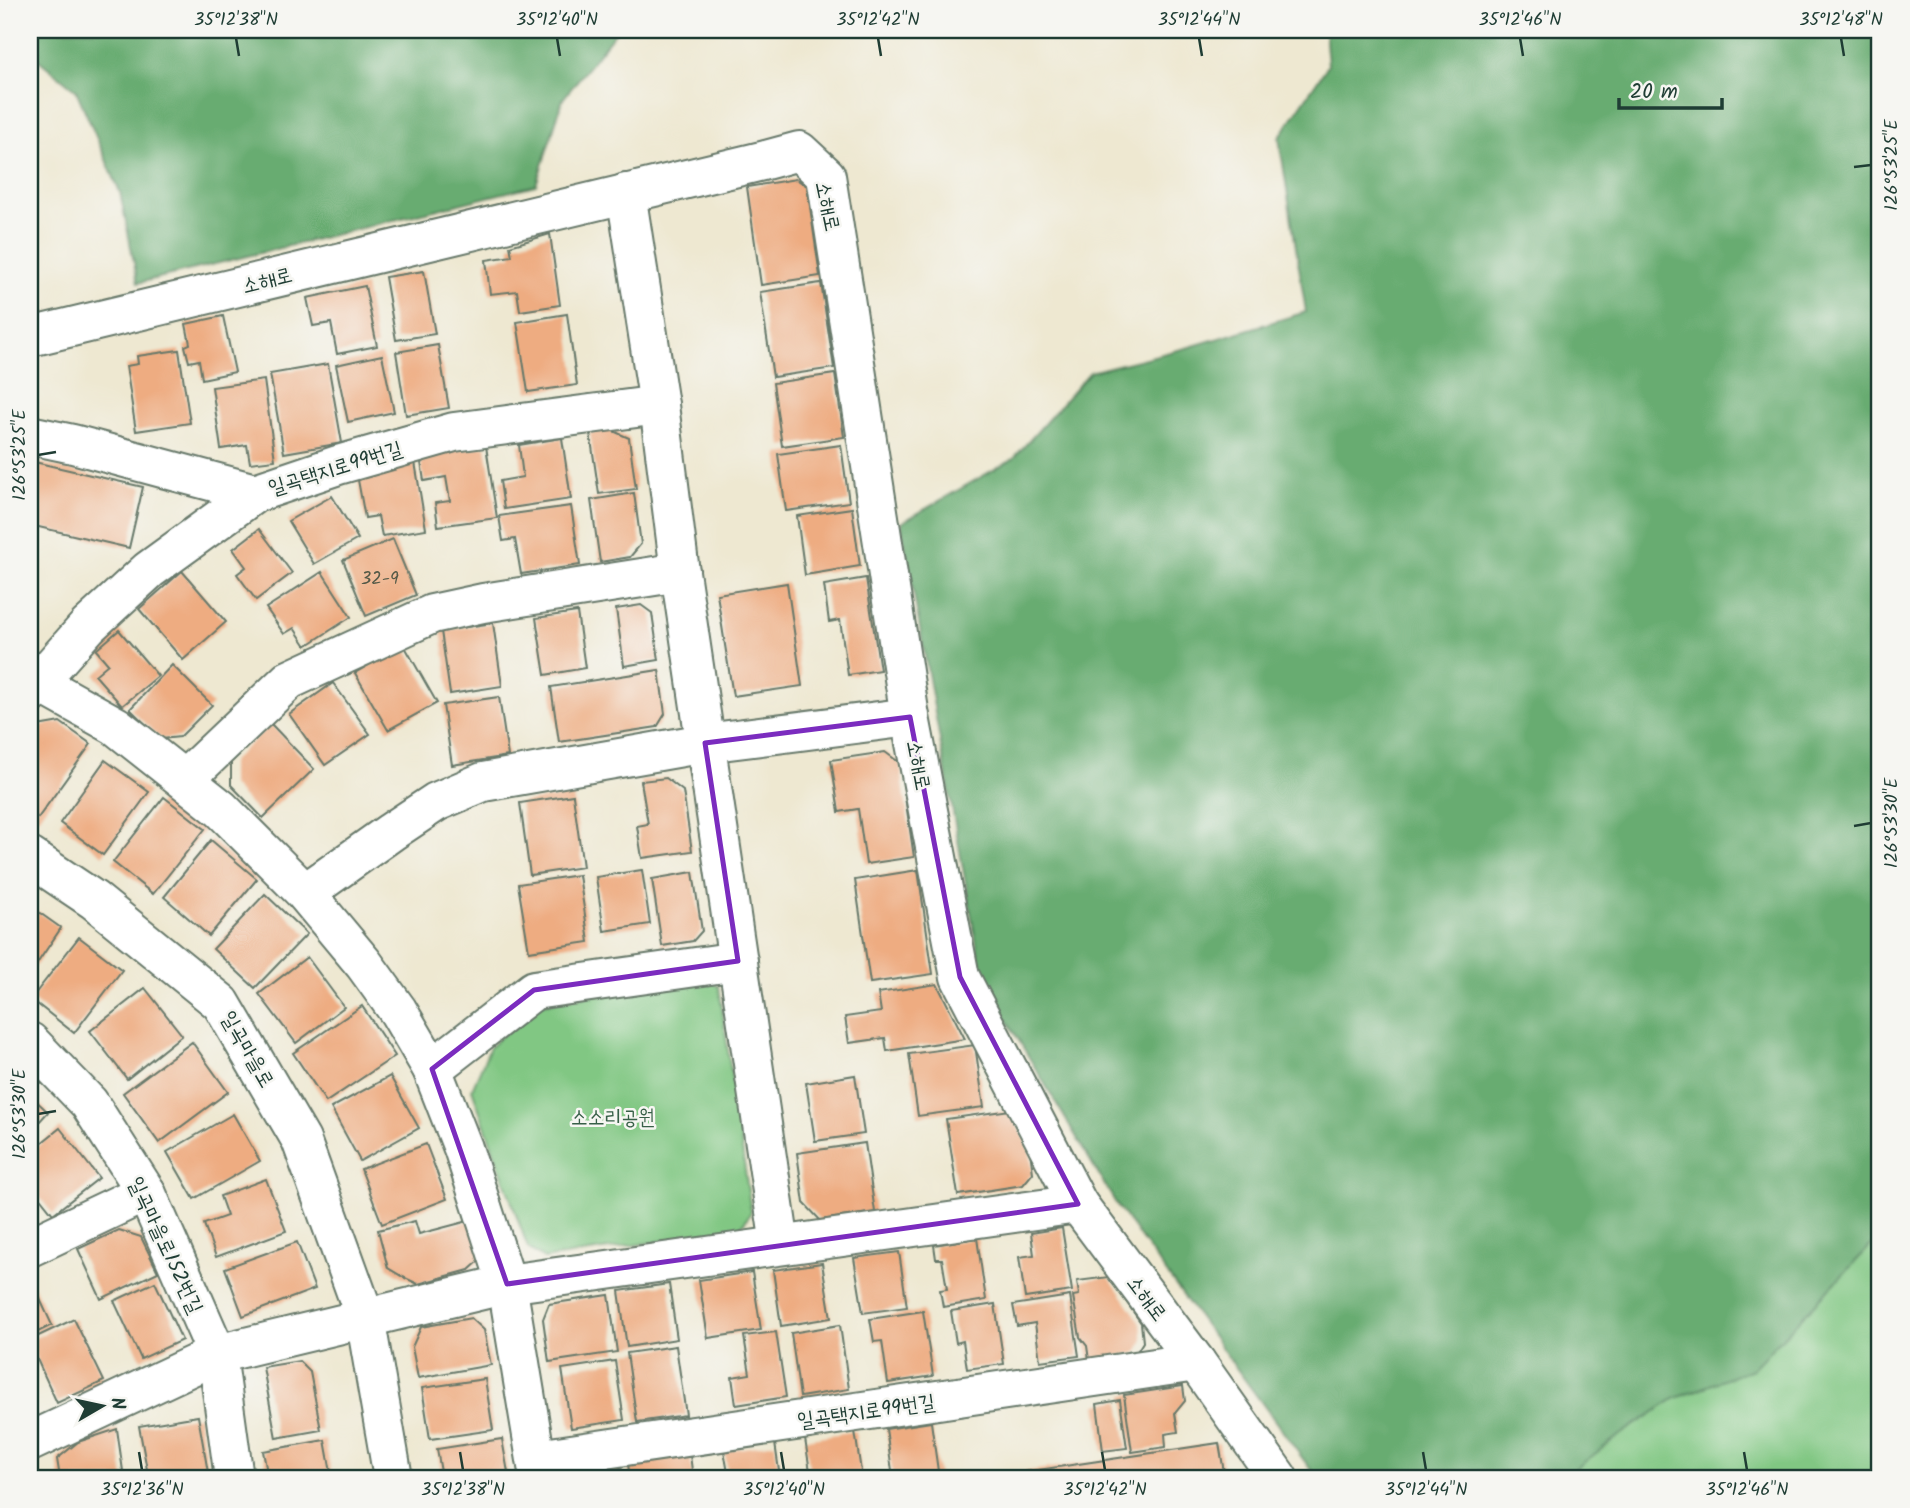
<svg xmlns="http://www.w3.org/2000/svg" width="1910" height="1508" viewBox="0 0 1910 1508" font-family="Kalam,'Poor Story',sans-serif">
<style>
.green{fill:#81c783;stroke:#50825c;stroke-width:2}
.forest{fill:#68ac71;stroke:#447452;stroke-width:2}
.building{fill:#eeac81}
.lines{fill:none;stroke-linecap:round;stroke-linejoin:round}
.minor-casing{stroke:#67796b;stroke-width:42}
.minor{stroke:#fff;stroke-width:38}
.marked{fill:none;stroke:#7b2cbf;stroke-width:5;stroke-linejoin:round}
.ticks{fill:none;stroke:#1f3d34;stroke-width:2.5}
.labels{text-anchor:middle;stroke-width:5;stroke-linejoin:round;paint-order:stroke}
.number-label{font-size:18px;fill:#535947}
.street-label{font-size:21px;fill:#1f3d34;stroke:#f6f6f2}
.park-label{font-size:21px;fill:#386048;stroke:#f6f6f2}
.neatline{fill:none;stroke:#1f3d34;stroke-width:2.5}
.ticks-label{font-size:18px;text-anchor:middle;fill:#1f3d34}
</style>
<rect width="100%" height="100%" fill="#f6f6f2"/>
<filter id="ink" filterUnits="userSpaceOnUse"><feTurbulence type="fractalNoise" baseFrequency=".0143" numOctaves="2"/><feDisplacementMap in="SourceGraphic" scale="14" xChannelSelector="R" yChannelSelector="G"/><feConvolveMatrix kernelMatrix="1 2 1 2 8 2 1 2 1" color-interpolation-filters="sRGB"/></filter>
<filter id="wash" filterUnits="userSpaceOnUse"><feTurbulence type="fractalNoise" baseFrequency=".00686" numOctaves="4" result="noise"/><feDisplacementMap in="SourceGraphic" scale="28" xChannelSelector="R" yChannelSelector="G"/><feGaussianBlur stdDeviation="1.57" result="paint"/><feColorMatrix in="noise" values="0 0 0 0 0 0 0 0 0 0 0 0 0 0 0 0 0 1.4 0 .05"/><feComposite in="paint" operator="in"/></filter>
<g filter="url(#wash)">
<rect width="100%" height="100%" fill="#eee8d1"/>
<!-- green -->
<g class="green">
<polygon points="704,976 719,987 751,1212 740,1229 544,1259 528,1248 472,1089 490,1047 534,1005"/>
<polygon points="1880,1236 1880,1478 1563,1478 1621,1434 1676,1398 1752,1369"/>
</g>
<!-- forest -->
<g class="forest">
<polygon points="30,30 617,30 563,99 536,185 138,283 120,192 76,90 30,53"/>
<polygon points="1325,30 1880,30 1880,1236 1752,1369 1676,1398 1621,1434 1563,1478 1317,1478 1118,1207 983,980 901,523 1014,458 1090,372 1186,348 1306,312 1279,138 1328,65"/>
</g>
<g id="blocks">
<!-- building -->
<g class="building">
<polygon points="796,179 807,186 820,276 761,285 747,187"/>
<polygon points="550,234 560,305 520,311 517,291 490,294 486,260 512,256 510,246"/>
<polygon points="424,271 435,334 396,340 385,277"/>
<polygon points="821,283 834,368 773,377 760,292"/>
<polygon points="365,286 377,346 337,354 331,323 313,326 307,298"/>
<polygon points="567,314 577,385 528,392 517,322"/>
<polygon points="223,316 235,372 202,379 199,360 189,362 185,346 190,344 186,324"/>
<polygon points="438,345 449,408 406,415 396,352"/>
<polygon points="179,350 190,423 136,431 126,366 138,364 137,356"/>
<polygon points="382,355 394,412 348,422 336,365"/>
<polygon points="328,364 342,443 284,453 270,374"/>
<polygon points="835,374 844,437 782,446 773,383"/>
<polygon points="264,380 275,460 250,463 247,445 221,449 212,387"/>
<polygon points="611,430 629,438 636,489 599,494 590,433"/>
<polygon points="562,438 571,499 504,509 500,481 523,477 519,445"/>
<polygon points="841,445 849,502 786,511 778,454"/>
<polygon points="486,446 497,518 438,526 435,503 450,501 446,477 424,481 421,462 442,452"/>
<polygon points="30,461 143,487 129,548 30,525"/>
<polygon points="415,462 426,529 382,536 378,516 365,518 358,480"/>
<polygon points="634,493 641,544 630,557 600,562 591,500"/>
<polygon points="332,496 358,539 314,564 288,521"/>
<polygon points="571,506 580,565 521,574 515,539 503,541 499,516"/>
<polygon points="852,508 860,566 805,575 797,516"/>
<polygon points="259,529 292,573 256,600 237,574 246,567 233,549"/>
<polygon points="393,539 416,595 366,616 343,560"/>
<polygon points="182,571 226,622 183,660 139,609"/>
<polygon points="322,572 351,617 306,646 294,628 284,634 266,608"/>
<polygon points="866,578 880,670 848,675 840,620 829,622 824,585"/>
<polygon points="787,583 802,686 733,696 717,594"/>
<polygon points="641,605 652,613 659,660 624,666 616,609"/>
<polygon points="577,612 585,668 545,675 536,618"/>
<polygon points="493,623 502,686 450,694 441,631"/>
<polygon points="119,630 158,676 122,706 95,675 108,664 96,650"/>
<polygon points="404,645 437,703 388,730 355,673"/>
<polygon points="172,665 212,705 180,737 161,739 130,709"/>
<polygon points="659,670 665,714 657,727 559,742 551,687"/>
<polygon points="333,683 370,734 325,765 289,714"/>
<polygon points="499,697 508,756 452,765 443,705"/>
<polygon points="60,722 91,744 38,818 30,812 30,730 32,727"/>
<polygon points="271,724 314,769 263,818 231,785 231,762"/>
<polygon points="885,752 900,763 914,857 866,864 858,809 839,812 831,760"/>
<polygon points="105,760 149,792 103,855 60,823"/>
<polygon points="666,778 683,791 692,851 642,858 637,826 648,824 641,781"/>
<polygon points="573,795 583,867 530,875 520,803"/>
<polygon points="164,797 205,829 153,894 113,862"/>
<polygon points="211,840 257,879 209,936 164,897"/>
<polygon points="642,870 650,924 604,931 596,877"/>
<polygon points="918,870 933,974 870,983 855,880"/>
<polygon points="693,872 702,931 693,941 662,946 652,879"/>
<polygon points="579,875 589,942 529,951 518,884"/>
<polygon points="265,894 307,934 255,988 213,949"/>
<polygon points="30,906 61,928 30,974"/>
<polygon points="79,937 122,970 74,1033 31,999"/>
<polygon points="307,957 344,1007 296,1043 259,994"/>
<polygon points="937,984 965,1039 887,1051 885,1038 849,1043 845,1017 881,1012 878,993"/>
<polygon points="145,988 182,1035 127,1079 90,1031"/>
<polygon points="362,1006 395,1056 326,1102 293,1053"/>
<polygon points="192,1042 228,1092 159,1143 123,1093"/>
<polygon points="975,1045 984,1107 918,1116 909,1054"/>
<polygon points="855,1075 864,1134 815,1141 806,1083"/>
<polygon points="390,1076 419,1128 360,1161 331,1108"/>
<polygon points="30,1095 48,1112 30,1132"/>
<polygon points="1010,1110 1030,1151 1033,1173 1023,1185 958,1195 946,1119"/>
<polygon points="233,1114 260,1161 194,1199 167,1152"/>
<polygon points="60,1128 99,1178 53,1214 30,1185 30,1152"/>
<polygon points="865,1143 875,1212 820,1220 804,1203 797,1153"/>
<polygon points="426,1144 447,1199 382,1224 361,1169"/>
<polygon points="266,1179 286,1231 216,1257 204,1224 227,1216 220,1196"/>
<polygon points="476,1219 484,1248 479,1261 469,1270 418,1284 403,1277 388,1268 378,1230 415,1221 419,1234"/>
<polygon points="1062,1228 1072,1291 1025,1298 1019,1257 1034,1255 1031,1233"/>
<polygon points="119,1230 141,1237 158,1272 101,1299 78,1249"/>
<polygon points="977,1238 986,1300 943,1307 940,1290 947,1289 942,1259 936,1259 934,1245"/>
<polygon points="297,1242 315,1289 243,1316 225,1268"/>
<polygon points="899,1252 907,1307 863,1313 854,1258"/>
<polygon points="822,1263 831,1318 781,1326 773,1270"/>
<polygon points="752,1272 761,1330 708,1338 699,1280"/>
<polygon points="1109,1277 1141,1323 1143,1342 1136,1353 1089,1360 1087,1346 1080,1337 1073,1296 1079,1295 1077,1281"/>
<polygon points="155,1282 182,1340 141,1359 114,1301"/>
<polygon points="33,1284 52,1325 30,1336 30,1285"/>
<polygon points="669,1284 677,1339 627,1347 619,1291"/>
<polygon points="609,1295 617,1352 549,1362 543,1319 549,1304"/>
<polygon points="1070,1296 1079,1356 1040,1361 1035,1323 1017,1326 1013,1305"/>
<polygon points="995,1304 1004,1364 967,1369 963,1341 956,1343 951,1311"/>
<polygon points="923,1311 933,1376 888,1383 882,1341 874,1342 870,1319"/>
<polygon points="471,1318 484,1330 491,1365 418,1378 412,1347 421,1327"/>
<polygon points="74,1319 104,1381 57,1403 30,1344 30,1340"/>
<polygon points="840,1325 849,1389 800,1397 791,1333"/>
<polygon points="776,1332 786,1397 736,1405 732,1377 750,1374 744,1336"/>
<polygon points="676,1346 686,1415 637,1422 627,1353"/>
<polygon points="299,1361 310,1372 321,1430 276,1438 263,1367"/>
<polygon points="615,1361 624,1420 571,1428 562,1369"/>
<polygon points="485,1379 493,1430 430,1439 422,1388"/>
<polygon points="1183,1386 1185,1401 1175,1413 1178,1432 1165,1434 1166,1447 1132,1452 1124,1395"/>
<polygon points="1120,1400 1127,1448 1103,1451 1097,1404"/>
<polygon points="198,1416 209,1478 137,1478 148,1475 139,1426"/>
<polygon points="931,1422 939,1478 893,1478 886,1429"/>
<polygon points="117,1429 124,1478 60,1478 57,1459 78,1442"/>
<polygon points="855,1431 862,1478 811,1478 805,1439"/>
<polygon points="502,1439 509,1478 442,1478 437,1449"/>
<polygon points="325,1440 332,1478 268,1478 263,1451"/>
<polygon points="775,1443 780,1478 729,1478 724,1451"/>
<polygon points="1219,1443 1225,1478 991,1478 991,1477"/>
<polygon points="690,1455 693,1478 630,1478 628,1464"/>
<polygon points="620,1465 622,1478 576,1478 575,1472"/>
</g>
</g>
</g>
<g filter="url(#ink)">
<use href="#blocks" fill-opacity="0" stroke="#67796b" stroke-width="2"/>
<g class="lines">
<defs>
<g id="minor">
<polyline points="626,193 659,405 680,572 780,1245"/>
<polyline points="30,337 762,161 799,151 826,176 910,717 960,977 1078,1204 1196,1362 1278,1478"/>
<polyline points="30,435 73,444 255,493"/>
<polyline points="30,678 116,726 221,809 305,893 364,964 398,1011 432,1069 463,1148 507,1284 539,1478"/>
<polyline points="30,695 38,682 88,626 149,570 255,493 338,465 454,432 659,405"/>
<polyline points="185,779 289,680 432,614 483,603 680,572"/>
<polyline points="30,857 94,900 221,1003 301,1140 365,1317 393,1478"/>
<polyline points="305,893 391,832 436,802 483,782 705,743 910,717"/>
<polyline points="30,1042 89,1103 146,1192 217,1354 234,1478"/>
<polyline points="432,1069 534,990 738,961"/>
<polyline points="30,1247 146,1192"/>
<polyline points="30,1442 217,1354 507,1284 1078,1204"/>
<polyline points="537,1459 1196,1362"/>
</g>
</defs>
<!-- minor casing -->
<use href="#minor" class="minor-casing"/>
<!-- minor -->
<use href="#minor" class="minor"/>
</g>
</g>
<!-- marked area -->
<path class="marked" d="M910,717L960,977L1078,1204L507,1284L432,1069L534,990L738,961L705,743Z"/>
<!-- ticks -->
<path class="ticks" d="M236,38L239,56M557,38L560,56M878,38L881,56M1199,38L1202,56M1520,38L1523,56M1841,38L1844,56M1854,167L1871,165M38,455L56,452M1854,826L1871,823M38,1114L56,1111M139,1452L142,1470M460,1452L463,1470M781,1452L784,1470M1102,1452L1105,1470M1423,1452L1426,1470M1744,1452L1747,1470"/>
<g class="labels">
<!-- number labels -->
<g class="number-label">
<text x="380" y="584">32-9</text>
</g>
<!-- street labels -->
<g class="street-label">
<text transform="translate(828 206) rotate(78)" y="7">소해로</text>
<text transform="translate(267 280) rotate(-14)" y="7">소해로</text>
<text transform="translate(335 468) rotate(-17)" y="7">일곡택지로99번길</text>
<text transform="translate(919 765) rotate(79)" y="7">소해로</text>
<text transform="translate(248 1049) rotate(60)" y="7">일곡마을로</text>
<text transform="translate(166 1245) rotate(65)" y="7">일곡마을로152번길</text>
<text transform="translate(1147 1298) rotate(53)" y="7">소해로</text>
<text transform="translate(866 1411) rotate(-8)" y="7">일곡택지로99번길</text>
</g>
<!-- park labels -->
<g class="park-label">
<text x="613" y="1124">소소리공원</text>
</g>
</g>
<!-- margin -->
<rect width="1910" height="1508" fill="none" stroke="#f6f6f2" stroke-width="77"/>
<!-- north arrow -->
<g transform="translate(102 1406) rotate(81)" stroke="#f6f6f2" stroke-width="5" paint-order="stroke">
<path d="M0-5L12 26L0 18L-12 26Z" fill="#1f3d34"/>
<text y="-10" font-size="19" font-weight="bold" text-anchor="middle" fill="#1f3d34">N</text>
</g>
<!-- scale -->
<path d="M1619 98v10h103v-10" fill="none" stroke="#1f3d34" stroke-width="3.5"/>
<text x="1630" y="98" font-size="21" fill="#1f3d34" stroke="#f6f6f2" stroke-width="5" paint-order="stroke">20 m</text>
<rect x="38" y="38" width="1833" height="1432" class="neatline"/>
<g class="ticks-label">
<text x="236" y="25">35°12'38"N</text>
<text x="557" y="25">35°12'40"N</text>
<text x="878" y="25">35°12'42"N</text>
<text x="1199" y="25">35°12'44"N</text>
<text x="1520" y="25">35°12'46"N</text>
<text x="1841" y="25">35°12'48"N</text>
<text transform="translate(1891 165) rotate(-90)" y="6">126°53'25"E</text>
<text transform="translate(19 455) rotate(-90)" y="6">126°53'25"E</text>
<text transform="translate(1891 823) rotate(-90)" y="6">126°53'30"E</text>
<text transform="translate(19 1114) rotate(-90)" y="6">126°53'30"E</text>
<text x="142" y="1495">35°12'36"N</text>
<text x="463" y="1495">35°12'38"N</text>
<text x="784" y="1495">35°12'40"N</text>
<text x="1105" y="1495">35°12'42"N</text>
<text x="1426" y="1495">35°12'44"N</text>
<text x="1747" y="1495">35°12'46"N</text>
</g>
</svg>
